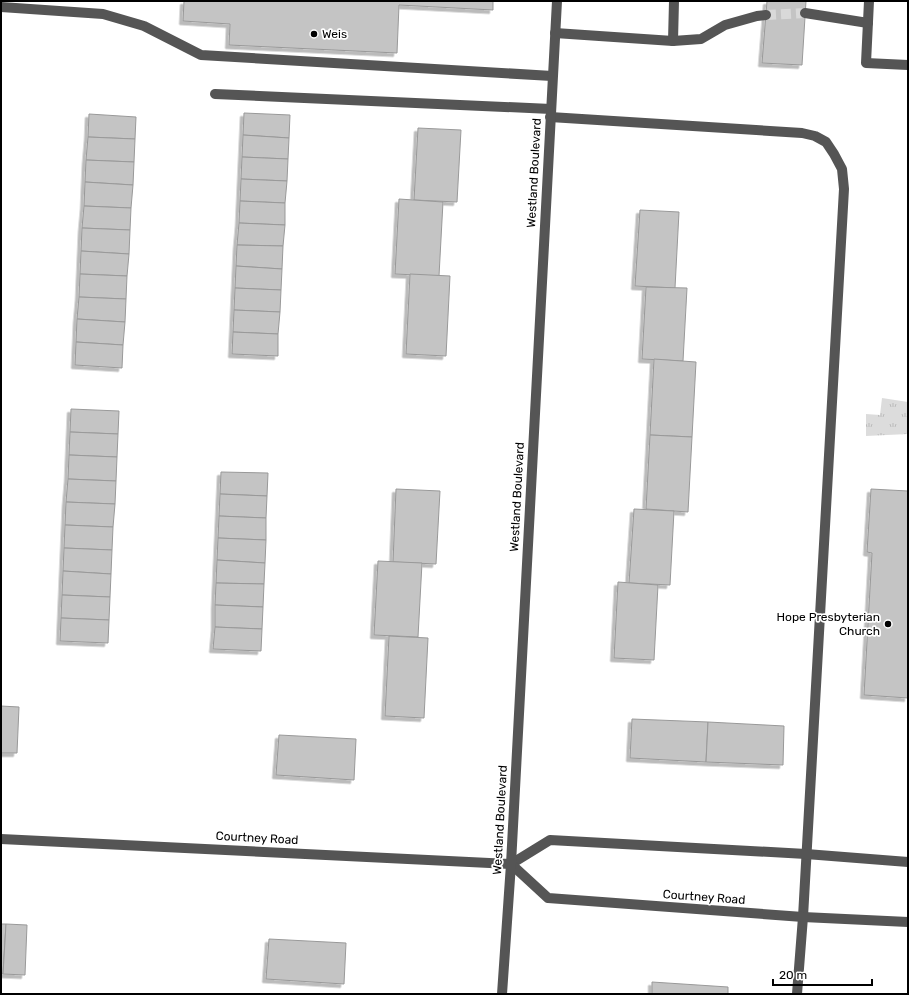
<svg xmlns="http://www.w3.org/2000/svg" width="909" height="995" viewBox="0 0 909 995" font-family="Rubik,sans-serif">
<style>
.grass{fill:url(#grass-tufts)}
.building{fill:#c4c4c4;stroke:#999;filter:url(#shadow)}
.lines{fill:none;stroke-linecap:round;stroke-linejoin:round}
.minor-tunnel{stroke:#d9d9d9;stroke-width:10;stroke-dasharray:10 5;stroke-linecap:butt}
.minor{stroke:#555;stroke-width:10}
.poi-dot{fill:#000;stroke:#fff;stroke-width:1.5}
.labels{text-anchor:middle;stroke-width:3.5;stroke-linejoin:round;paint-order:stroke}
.poi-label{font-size:12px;fill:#000;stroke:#fff;text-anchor:start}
.street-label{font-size:12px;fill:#000;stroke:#fff}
</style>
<defs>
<pattern id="grass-tufts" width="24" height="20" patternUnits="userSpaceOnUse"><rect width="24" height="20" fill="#dcdcdc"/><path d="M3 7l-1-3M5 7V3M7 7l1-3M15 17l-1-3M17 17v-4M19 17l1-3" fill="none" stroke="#bbb"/></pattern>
<filter id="shadow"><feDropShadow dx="-3.5" dy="3.5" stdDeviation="0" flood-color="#0004"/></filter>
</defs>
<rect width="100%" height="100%" fill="#fff"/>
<!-- grass -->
<polygon class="grass" points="882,398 908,402 908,434 866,436 866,414 880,415"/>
<!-- building -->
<g class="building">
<polygon points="184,1 493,1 493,10 399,5 397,53 229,45 230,24 183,21"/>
<polygon points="767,1 806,1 802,65 762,63"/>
<polygon points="244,113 290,115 289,138 243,135"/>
<polygon points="89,114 136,117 135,139 88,137"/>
<polygon points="418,128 461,130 457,202 414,200"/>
<polygon points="243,135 289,138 288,159 242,157"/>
<polygon points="88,137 135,139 134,162 86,160"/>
<polygon points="242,157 288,159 287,181 241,179"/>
<polygon points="86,160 134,162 133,185 85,182"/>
<polygon points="241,179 287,181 285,203 240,201"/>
<polygon points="85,182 133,185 131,208 84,206"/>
<polygon points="399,199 443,202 439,276 395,274"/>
<polygon points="240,201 285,203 285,225 239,223"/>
<polygon points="84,206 131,208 130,230 82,228"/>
<polygon points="640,210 679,212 675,288 635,286"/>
<polygon points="239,223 285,225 283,246 237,245"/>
<polygon points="82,228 130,230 129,254 81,251"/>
<polygon points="237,245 283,246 282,269 236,266"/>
<polygon points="81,251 129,254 127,276 80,274"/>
<polygon points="236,266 282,269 281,290 235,288"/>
<polygon points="80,274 127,276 126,299 79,297"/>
<polygon points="410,274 450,276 446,356 406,354"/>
<polygon points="646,287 687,288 683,361 642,359"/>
<polygon points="235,288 281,290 280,312 234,310"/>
<polygon points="79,297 126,299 125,322 77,319"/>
<polygon points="234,310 280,312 278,334 233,332"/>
<polygon points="77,319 125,322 123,345 76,342"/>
<polygon points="233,332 278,334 278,356 232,354"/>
<polygon points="76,342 123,345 122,368 75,365"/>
<polygon points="654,359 696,362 692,437 650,435"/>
<polygon points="71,409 119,411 118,434 70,432"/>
<polygon points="70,432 118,434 117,457 69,455"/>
<polygon points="650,435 692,437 688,512 646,509"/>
<polygon points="69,455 117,457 116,481 68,479"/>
<polygon points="221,472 268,473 267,496 220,494"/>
<polygon points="68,479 116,481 115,504 66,502"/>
<polygon points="396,489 440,491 436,564 393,562"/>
<polygon points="871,489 908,491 908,698 864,695 872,553 867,552"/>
<polygon points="220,494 267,496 266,518 219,516"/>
<polygon points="66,502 115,504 113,527 65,525"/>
<polygon points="634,509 674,511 670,585 629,583"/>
<polygon points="219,516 266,518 266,540 218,538"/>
<polygon points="65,525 113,527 112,550 64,548"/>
<polygon points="218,538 266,540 265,563 217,560"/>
<polygon points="64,548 112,550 111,574 63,571"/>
<polygon points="217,560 265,563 264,584 216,583"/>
<polygon points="378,561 422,563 418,637 374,635"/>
<polygon points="63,571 111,574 110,597 62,595"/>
<polygon points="618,582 658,585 654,660 614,658"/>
<polygon points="216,583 264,584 263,607 215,605"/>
<polygon points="62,595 110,597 109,620 61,618"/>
<polygon points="215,605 263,607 262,629 215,627"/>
<polygon points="61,618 109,620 108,643 60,641"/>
<polygon points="215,627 262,629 261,651 213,649"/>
<polygon points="389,636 428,638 424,718 385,716"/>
<polygon points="1,706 19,707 17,753 1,753"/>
<polygon points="632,719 708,722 706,762 630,758"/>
<polygon points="708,722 784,726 783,765 706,762"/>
<polygon points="279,735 356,739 354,780 276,775"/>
<polygon points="1,924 6,924 3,974 1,973"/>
<polygon points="6,924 27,925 25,975 3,974"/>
<polygon points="269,939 346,943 344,984 266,979"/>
<polygon points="652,982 728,987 728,994 652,994"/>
</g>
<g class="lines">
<!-- minor-tunnel -->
<polyline class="minor-tunnel" points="766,15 805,13"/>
<!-- minor -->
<g class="minor">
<polyline points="869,1 866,63 908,65"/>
<polyline points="1,7 103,14 144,26 201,55 552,76"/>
<polyline points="805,13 868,23"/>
<polyline points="555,33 673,41 701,39 725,25 757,16 766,15"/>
<polyline points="673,41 674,1"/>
<polyline points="215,94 551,109"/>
<polyline points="550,117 802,133 815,136 826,142 834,154 842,169 844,189 803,917 797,994"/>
<polyline points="1,839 511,864 550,840 806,854 908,862"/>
<polyline points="511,864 548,898 803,917 908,922"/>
<polyline points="502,994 511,864 557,1"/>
</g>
</g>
<!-- markers -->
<g class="poi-dot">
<circle cx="314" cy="34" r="4"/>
<circle cx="888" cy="624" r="4"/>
</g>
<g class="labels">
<!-- poi labels -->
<g class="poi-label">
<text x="322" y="38">Weis</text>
<text x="880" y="621" text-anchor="end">Hope Presbyterian<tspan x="880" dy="14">Church</tspan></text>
</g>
<!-- street labels -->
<g class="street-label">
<text transform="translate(534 173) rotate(-87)" y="4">Westland Boulevard</text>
<text transform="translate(517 497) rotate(-87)" y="4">Westland Boulevard</text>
<text transform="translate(500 820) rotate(-87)" y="4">Westland Boulevard</text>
<text transform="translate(257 838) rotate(3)" y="4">Courtney Road</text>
<text transform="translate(704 897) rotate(4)" y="4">Courtney Road</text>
</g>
</g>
<!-- border -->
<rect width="909" height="995" fill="none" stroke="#000000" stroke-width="4"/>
<!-- scale -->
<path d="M773 979v6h99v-6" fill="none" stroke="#000000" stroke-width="2"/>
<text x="779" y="979" font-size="12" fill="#000000" stroke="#ffffff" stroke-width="3" paint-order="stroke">20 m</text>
</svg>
